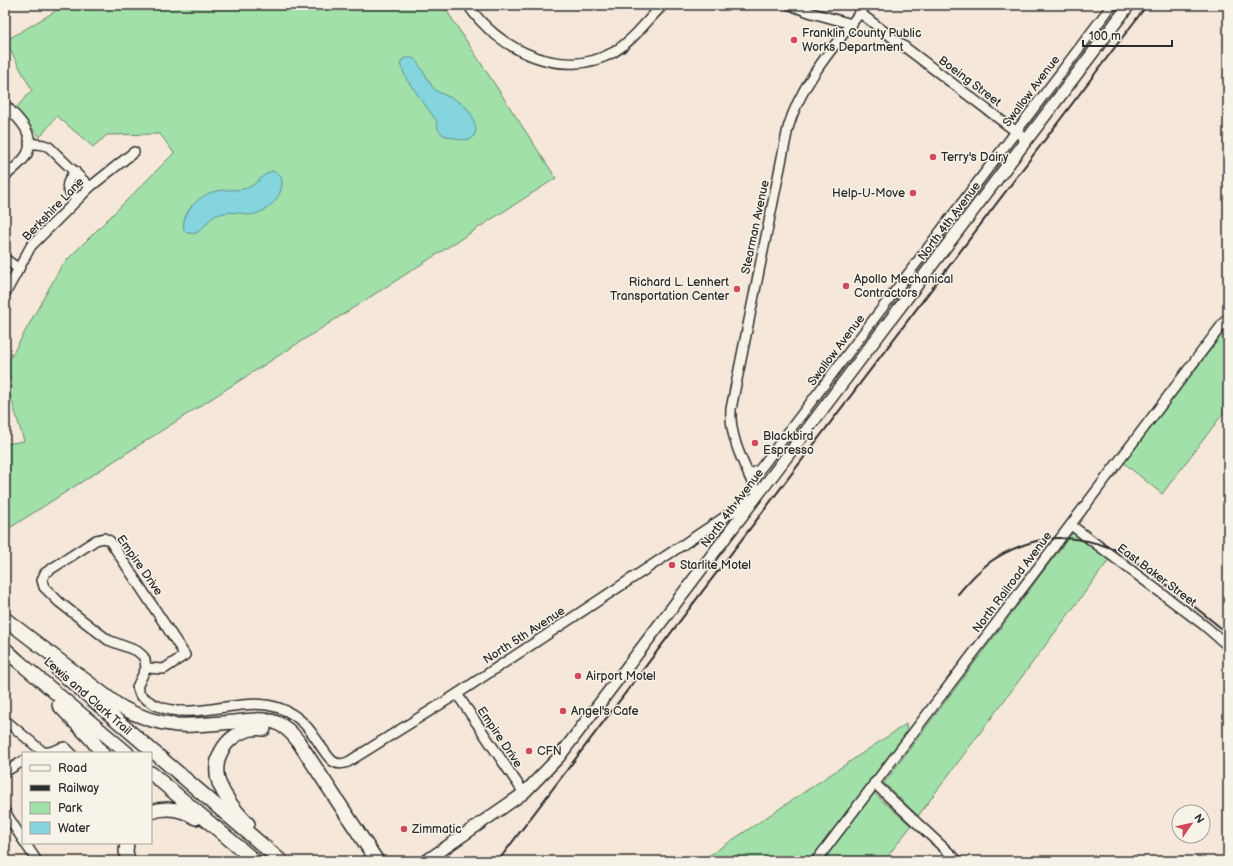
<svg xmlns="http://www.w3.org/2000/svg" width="1233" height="866" viewBox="0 0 1233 866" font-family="'Balsamiq Sans',sans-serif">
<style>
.green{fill:#a1e0a8;stroke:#66866a}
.water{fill:#84d5dd;stroke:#609196}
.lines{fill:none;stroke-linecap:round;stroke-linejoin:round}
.minor-casing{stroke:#2b2b2b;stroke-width:12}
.major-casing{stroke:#2b2b2b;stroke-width:14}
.highway-casing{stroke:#2b2b2b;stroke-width:16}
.minor{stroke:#f7f3e8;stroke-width:9}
.major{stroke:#f7f3e8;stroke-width:11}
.highway{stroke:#f7f3e8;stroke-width:13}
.rail{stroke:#2b2b2b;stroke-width:2}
.poi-dot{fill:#d1495b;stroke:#f7f3e8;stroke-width:1.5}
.labels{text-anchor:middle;stroke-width:3;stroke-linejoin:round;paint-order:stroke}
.poi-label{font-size:12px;fill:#2b2b2b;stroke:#f7f3e8;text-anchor:start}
.street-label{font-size:12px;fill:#2b2b2b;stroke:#f7f3e8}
</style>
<rect width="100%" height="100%" fill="#f5e7da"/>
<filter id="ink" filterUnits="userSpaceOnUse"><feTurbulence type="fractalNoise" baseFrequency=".025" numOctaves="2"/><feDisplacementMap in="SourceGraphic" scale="8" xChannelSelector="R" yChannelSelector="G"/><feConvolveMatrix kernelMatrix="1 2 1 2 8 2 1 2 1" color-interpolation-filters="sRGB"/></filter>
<g filter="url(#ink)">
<!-- green -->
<g class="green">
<polygon points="66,5 443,5 556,178 5,531 5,444 24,441 10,395 11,382 7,364 62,265 174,153 160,134 107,135 93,147 57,116 40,137 15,109 32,90 5,41"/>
<polygon points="1228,327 1228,407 1162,494 1124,463"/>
<polygon points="1073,532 1109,560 918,816 884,783"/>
<polygon points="906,724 907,732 809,861 701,861"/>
<polygon points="874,793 911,826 884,861 823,861"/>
</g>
<!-- water -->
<g class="water">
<polygon points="405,58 412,58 416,60 433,88 438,92 456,100 466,107 473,117 476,130 474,136 471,139 461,140 443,135 438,129 436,120 407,80 400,64 402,60"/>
<path d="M272,171C278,173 282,176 282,182C282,199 266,213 250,215C247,215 244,214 241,213C233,212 225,212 217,215C204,220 201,241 184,231C180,213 199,195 216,191C226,189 237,191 247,188C255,186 261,175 272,171Z"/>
</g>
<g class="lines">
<defs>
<g id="minor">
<path d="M468,5C498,50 563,81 614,52C634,40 647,20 663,5"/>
<polyline points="790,5 812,13 852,24"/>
<polyline points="860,13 1027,140"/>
<path d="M5,105C17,117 37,134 27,154C23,162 12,170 5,176"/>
<polyline points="29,143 44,145 49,147 90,187"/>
<path d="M75,171C65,186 64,187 77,200"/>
<polyline points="5,259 19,269"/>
<polyline points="5,294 31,246 90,187 134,152"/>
<polyline points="749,475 759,470 764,464 1112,5"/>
<polyline points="1071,525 1205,626 1228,646"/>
<path d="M146,668L164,669L185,655L110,541L104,538L96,540L45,573L42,580L44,587L59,602L108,640L137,651L143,656L145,660L146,668L137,687L140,695C146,699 152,704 158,706C196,722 240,695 279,708C300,715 311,730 322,748C326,753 329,759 334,762C339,765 343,764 348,762L457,694L758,495C746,468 729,439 731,409L788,128C801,82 837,43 866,5"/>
<polyline points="457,694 524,793"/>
<path d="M5,720L43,752C52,754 57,748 65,747L71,753"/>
<polyline points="5,772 23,761"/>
<polyline points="874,783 958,861"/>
<polyline points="5,812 23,840"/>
<polyline points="25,843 37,861"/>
<polyline points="816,861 1228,317"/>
</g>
<polyline id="major" points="426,861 524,793 559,757 1129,5"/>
<g id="highway">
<path d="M5,619L119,706C137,716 156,723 177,725C196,726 216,723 235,722C249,720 264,718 277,723C286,727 292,733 298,741L377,861"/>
<polyline points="5,649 18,661 127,753"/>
<polyline points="58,670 281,861"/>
<polyline points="59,705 92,740 102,753"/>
<polyline points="151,773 255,861"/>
<path d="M151,812C168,806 182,809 196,818"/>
<path d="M248,824C237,813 225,798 219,783C209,754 234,725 264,729"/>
<polyline points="127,843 126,851 128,861"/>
</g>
</defs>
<!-- minor casing -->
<use href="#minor" class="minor-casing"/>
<!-- major casing -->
<use href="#major" class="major-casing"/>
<!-- highway casing -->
<use href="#highway" class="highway-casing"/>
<!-- minor -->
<use href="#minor" class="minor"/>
<!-- major -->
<use href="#major" class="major"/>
<!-- highway -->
<use href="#highway" class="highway"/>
<!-- rail -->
<g class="rail">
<path d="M958,594C968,582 978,571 990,562C1008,549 1039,537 1061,538C1079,538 1098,543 1114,549C1131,557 1147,570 1162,581C1184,599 1207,616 1228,634"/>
<polyline points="498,861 1147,5"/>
</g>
</g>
</g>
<!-- markers -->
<g class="poi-dot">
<circle cx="794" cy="40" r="4"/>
<circle cx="933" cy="157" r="4"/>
<circle cx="913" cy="193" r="4"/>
<circle cx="846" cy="286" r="4"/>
<circle cx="737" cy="289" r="4"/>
<circle cx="755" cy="443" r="4"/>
<circle cx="672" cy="565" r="4"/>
<circle cx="578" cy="676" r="4"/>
<circle cx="563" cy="711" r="4"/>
<circle cx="529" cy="751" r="4"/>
<circle cx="404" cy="829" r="4"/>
</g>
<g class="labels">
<!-- poi labels -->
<g class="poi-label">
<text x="802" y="37">Franklin County Public<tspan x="802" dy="14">Works Department</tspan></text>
<text x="941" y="161">Terry's Dairy</text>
<text x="905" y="197" text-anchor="end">Help-U-Move</text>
<text x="854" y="283">Apollo Mechanical<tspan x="854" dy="14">Contractors</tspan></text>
<text x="729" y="286" text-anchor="end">Richard L. Lenhert<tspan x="729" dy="14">Transportation Center</tspan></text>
<text x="763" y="440">Blackbird<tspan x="763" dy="14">Espresso</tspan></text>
<text x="680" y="569">Starlite Motel</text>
<text x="586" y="680">Airport Motel</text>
<text x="571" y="715">Angel's Cafe</text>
<text x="537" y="755">CFN</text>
<text x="412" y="833">Zimmatic</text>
</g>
<!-- street labels -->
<g class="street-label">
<text transform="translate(970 81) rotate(37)" y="4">Boeing Street</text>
<text transform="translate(1031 91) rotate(-53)" y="4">Swallow Avenue</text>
<text transform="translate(53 209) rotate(-46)" y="4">Berkshire Lane</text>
<text transform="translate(949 221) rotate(-53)" y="4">North 4th Avenue</text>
<text transform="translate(755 227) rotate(-78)" y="4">Stearman Avenue</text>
<text transform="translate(836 350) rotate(-53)" y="4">Swallow Avenue</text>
<text transform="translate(732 508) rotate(-53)" y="4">North 4th Avenue</text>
<text transform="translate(140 565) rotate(55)" y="4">Empire Drive</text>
<text transform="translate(1157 575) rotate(37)" y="4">East Baker Street</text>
<text transform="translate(1012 582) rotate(-53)" y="4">North Railroad Avenue</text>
<text transform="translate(524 635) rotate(-33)" y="4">North 5th Avenue</text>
<text transform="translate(88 696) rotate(41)" y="4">Lewis and Clark Trail</text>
<text transform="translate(500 737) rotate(56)" y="4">Empire Drive</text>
</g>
</g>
<!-- margin -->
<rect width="1233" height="866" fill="none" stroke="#f7f3e8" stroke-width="20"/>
<rect x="10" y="10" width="1213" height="846" fill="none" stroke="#2b2b2b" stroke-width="1.5" filter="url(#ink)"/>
<!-- legend -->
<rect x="22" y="752" width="130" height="92" fill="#f7f3e8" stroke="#a5a39c"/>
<rect x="30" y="765" width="20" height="6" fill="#f7f3e8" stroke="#a5a39c"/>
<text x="58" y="772" font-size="12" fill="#2b2b2b">Road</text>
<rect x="30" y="785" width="20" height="6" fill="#2b2b2b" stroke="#a5a39c"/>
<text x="58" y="792" font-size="12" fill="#2b2b2b">Railway</text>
<rect x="30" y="802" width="20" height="12" fill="#a1e0a8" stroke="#a5a39c"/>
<text x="58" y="812" font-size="12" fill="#2b2b2b">Park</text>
<rect x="30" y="822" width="20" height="12" fill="#84d5dd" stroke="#a5a39c"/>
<text x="58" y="832" font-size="12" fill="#2b2b2b">Water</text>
<!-- north arrow -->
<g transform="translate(1191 824) rotate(56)"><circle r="19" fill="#f7f3e8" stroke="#a5a39c"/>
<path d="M0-3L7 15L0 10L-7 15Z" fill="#d1495b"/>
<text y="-6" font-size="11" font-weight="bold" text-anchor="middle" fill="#2b2b2b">N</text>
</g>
<!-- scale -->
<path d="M1083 40v6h89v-6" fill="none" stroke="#2b2b2b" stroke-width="2"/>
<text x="1089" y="40" font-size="12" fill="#2b2b2b" stroke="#f7f3e8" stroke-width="3" paint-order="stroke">100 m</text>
</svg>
